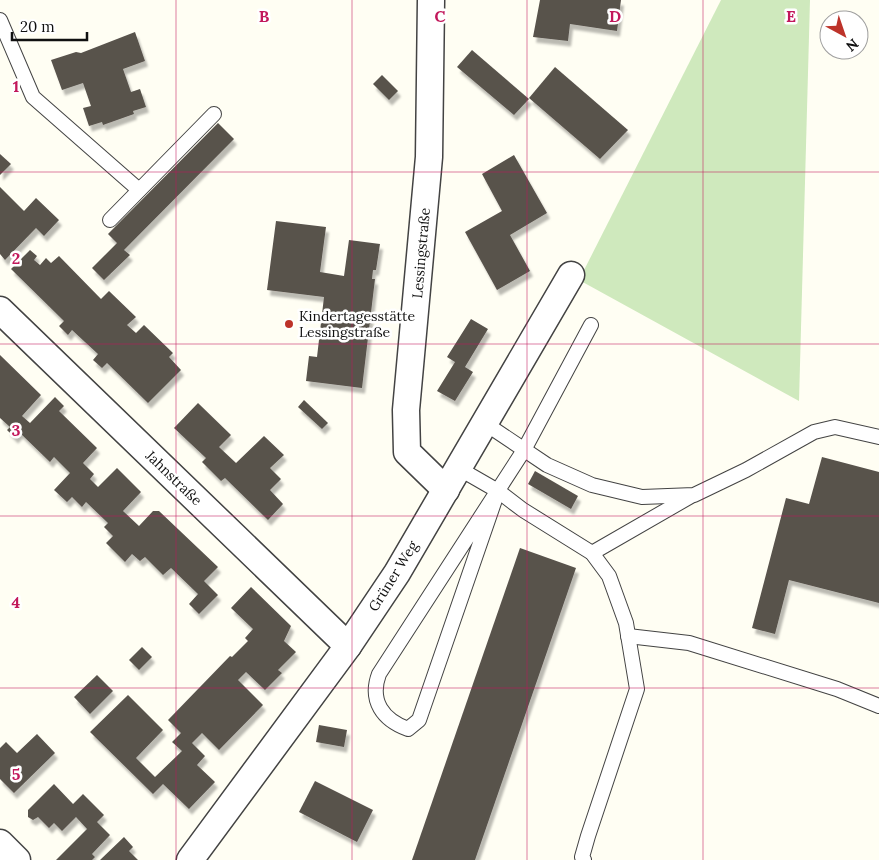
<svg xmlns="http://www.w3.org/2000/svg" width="879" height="860" viewBox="0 0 879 860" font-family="Lora,serif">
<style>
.green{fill:#cfe9bd}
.building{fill:#58524c;filter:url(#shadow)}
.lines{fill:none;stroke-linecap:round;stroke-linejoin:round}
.lane-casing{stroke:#434343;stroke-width:16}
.street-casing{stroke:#434343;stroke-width:29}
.lane{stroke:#fff;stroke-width:14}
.street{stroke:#fff;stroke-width:26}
.grid{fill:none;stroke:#c2185b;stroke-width:1;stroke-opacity:0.55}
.poi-dot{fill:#bd332a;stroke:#fff;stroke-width:2}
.labels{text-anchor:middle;stroke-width:5;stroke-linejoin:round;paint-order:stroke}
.street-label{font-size:14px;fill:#101010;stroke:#fff}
.poi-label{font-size:14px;fill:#101010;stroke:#fff;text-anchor:start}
.grid-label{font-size:16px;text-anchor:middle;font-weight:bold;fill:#c2185b;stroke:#fff;stroke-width:5;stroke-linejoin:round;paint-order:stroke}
</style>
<defs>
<filter id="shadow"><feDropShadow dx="3" dy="5.5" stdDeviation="1" flood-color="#0004"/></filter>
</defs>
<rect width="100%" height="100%" fill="#fffef3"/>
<!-- green -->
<polygon class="green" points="721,0 810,0 799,401 579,280"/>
<!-- building -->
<g class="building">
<polygon points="540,0 621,0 617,31 570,24 568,41 533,37"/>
<polygon points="135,32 145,61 123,69 131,92 140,89 146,107 133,111 134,114 103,125 102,122 89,126 83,108 91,106 83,83 62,90 51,60 76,52 81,53"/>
<polygon points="472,50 529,99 514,115 457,67"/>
<polygon points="555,67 628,130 600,159 529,98"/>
<polygon points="382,75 398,91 389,100 373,84"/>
<polygon points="218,123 234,139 124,250 130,255 104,280 92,268 117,243 108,234"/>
<polygon points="0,154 11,164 0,175"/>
<polygon points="514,155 547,213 510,235 530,271 497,290 465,232 502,211 482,174"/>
<polygon points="0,187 24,211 36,198 59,220 44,236 36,228 5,260 0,254"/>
<polygon points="276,221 326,227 320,272 344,276 349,240 380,244 376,270 373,270 372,279 375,279 362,388 306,381 309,356 317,357 324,297 267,290"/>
<polygon points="30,250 37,256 34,260 40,265 46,258 51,263 59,256 101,299 109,291 136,317 127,325 136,333 144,325 173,353 169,357 181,370 148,403 107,363 102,368 93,360 98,354 72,330 68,335 59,326 64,321 11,269"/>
<polygon points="471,319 488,329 465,367 473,372 455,401 437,391 455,362 447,357"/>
<polygon points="0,355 41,395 22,416 30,423 55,397 64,406 59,411 97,448 83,463 94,474 90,479 98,487 117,468 141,492 123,511 139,526 153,511 159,511 218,567 204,581 218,595 199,614 189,604 198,594 171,568 163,575 145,557 140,561 132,554 125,562 106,543 113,536 104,527 108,523 86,502 82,507 72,497 67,502 54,490 70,473 54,457 50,462 20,433 15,438 7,430 10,427 0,418"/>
<polygon points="304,400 328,423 322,429 298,407"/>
<polygon points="198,403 231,435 219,447 236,463 264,436 284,455 270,468 281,479 270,490 283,504 268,520 225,478 221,481 202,462 206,458 174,428"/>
<polygon points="822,457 879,472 879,603 789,580 775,634 752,628 786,498 809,504"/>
<polygon points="535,471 578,496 571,509 528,484"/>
<polygon points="520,548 576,568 475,860 412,860"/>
<polygon points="251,587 291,626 284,641 296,652 278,670 282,673 265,690 246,672 238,680 263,705 219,750 202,733 192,743 205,756 197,765 215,782 189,809 163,784 153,794 90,732 128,695 163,730 136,758 155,777 182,751 172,742 181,733 168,720 230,656 232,657 248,641 245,638 253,629 231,608"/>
<polygon points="142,647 152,657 139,670 129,660"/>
<polygon points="97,675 113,691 90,714 74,697"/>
<polygon points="319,725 347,730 344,747 316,742"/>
<polygon points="37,734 55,753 14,793 0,779 0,748 6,742 17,753"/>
<polygon points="315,781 373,810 357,842 299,812"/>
<polygon points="54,784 73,804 83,794 104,815 97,822 110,835 92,854 95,857 92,860 56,860 87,829 76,817 62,831 54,823 49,828 38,817 33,820 28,817 28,810"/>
<polygon points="124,837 133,847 129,851 138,860 100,860"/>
</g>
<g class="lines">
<defs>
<g id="lane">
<polyline points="0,20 33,97 139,190"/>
<polyline points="110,220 214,114"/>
<polyline points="483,422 547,465 592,485 642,497 694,495 746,470 814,432 835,427 879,437"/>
<polyline points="458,468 498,491 523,510 592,553 609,576 626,623 637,689 588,836 582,857 584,860"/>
<path d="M498,491L419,720L408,729C383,720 369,701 379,674L524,450L591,325"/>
<polyline points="592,553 691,496"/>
<polyline points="628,636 689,643 837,689 879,706"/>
</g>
<g id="street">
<polyline points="431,0 429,157 406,410 407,452 446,490"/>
<polyline points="0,310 348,646"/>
<polyline points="0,843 17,860"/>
<polyline points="190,860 348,646 397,573 571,275"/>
</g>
</defs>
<!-- lane casing -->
<use href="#lane" class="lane-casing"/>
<!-- street casing -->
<use href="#street" class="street-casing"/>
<!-- lane -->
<use href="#lane" class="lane"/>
<!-- street -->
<use href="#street" class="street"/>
</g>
<!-- grid -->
<path class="grid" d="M176,0V860M352,0V860M527,0V860M703,0V860M0,172H879M0,344H879M0,516H879M0,688H879"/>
<!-- markers -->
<circle class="poi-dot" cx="289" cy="324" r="5"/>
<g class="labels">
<!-- street labels -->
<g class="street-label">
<text transform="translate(421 253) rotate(-85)" y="5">Lessingstraße</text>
<text transform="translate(174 478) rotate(44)" y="5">Jahnstraße</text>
<text transform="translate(393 576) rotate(-58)" y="5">Grüner Weg</text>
</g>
<!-- poi labels -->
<g class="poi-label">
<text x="299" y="321">Kindertagesstätte<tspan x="299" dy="16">Lessingstraße</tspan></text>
</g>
</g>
<g class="grid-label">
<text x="264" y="22">B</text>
<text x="440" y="22">C</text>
<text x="615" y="22">D</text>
<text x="791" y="22">E</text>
<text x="16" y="92">1</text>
<text x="16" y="264">2</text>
<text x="16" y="436">3</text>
<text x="16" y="608">4</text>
<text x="16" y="780">5</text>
</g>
<!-- north arrow -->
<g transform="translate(844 35) rotate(140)"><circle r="24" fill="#ffffff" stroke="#9f9f9f"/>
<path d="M0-4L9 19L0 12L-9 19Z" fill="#bd332a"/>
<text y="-8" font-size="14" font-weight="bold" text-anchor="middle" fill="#101010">N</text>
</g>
<!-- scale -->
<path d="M12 32v8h75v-8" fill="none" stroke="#101010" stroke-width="2.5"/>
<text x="20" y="32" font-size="15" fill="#101010" stroke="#ffffff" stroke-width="4" paint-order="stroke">20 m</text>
</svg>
